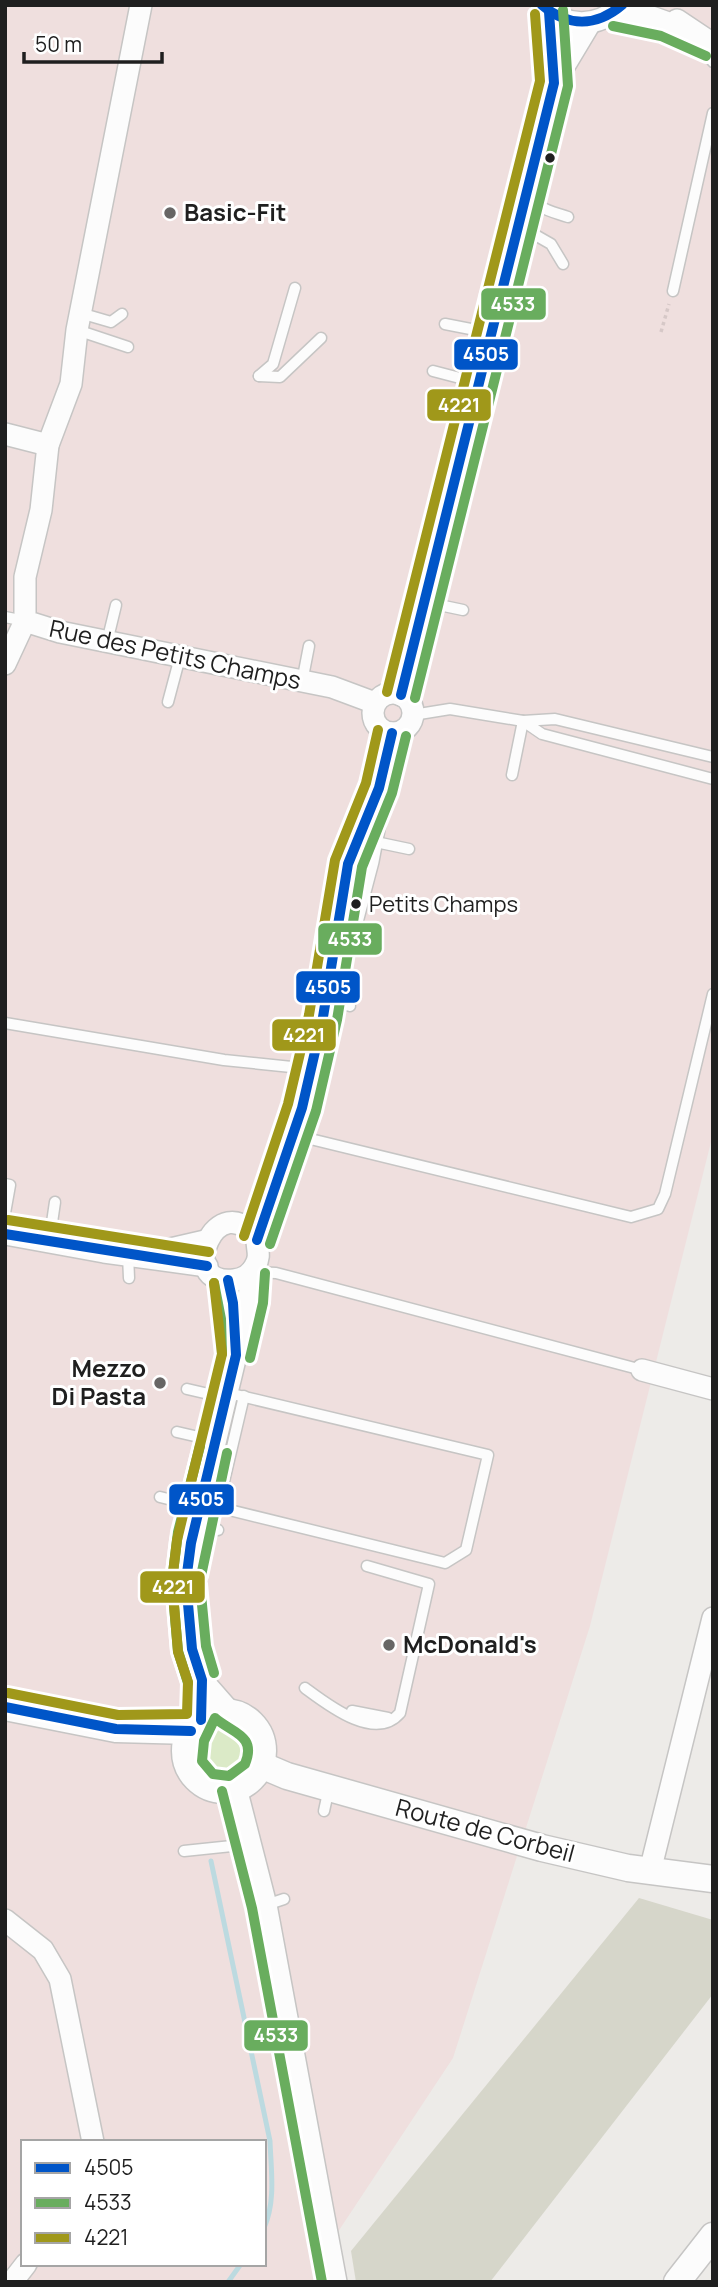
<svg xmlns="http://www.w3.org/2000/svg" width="718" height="2287" viewBox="0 0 718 2287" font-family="Manrope,sans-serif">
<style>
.commercial{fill:#efdfde;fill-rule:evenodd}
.construction{fill:#d6d6ca}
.grass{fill:#dbeac7}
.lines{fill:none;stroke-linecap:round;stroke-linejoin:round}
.stream{stroke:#bcdae0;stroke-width:5}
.service-casing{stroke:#c6c5c4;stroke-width:13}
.minor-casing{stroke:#c6c5c4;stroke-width:24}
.tertiary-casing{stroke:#c6c5c4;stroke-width:29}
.path{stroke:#d6c8c7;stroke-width:3.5;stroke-dasharray:3.5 3.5;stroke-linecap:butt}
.service{stroke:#fcfcfc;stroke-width:10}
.minor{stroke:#fcfcfc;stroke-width:21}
.tertiary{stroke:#fcfcfc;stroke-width:26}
.bus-1-casing{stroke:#fff;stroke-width:16}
.bus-2-casing{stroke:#fff;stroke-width:16}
.bus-3-casing{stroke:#fff;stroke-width:16}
.bus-1{stroke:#0055c8;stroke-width:10}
.bus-2{stroke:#69ad5e;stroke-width:10}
.bus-3{stroke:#a0981a;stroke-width:10}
.bus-dot{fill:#1f1f1f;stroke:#fff;stroke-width:2.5}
.poi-dot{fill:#676665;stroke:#fff;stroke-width:2.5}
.labels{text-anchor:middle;stroke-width:6;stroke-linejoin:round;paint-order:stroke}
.bus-label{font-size:22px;fill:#1f1f1f;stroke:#fff;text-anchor:start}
.poi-label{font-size:24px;font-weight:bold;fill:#1f1f1f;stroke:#fff;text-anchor:start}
.street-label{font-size:24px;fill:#1f1f1f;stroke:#fff}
.line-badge{stroke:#fff;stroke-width:2.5}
.badge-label{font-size:19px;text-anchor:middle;font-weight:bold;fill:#fff}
</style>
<rect width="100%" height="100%" fill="#edebe8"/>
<!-- commercial -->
<path class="commercial" d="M5,5H713V1134L590,1626L453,2058L320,2259L322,2282H5ZM23,2142H264V2264H23Z"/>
<!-- construction -->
<polygon class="construction" points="639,1898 713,1920 713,1994 490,2282 356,2282 351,2251"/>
<!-- grass -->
<circle class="grass" cx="225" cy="1750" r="20"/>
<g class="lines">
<!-- stream -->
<g class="stream">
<path d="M211,1861L270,2141C271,2170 276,2201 264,2228"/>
<polyline points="228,2282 241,2264"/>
</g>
<defs>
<g id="service">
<polyline points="696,40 713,62"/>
<path d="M531,190C534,210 552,211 568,217"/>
<polyline points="515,243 537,236 551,244 563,264"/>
<polyline points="673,291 713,113"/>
<polyline points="80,313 111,322 122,314"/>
<polyline points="445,324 491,333"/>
<polyline points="77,330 128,347"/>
<polyline points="433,371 479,383"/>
<polyline points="259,376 273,364 295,288"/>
<polyline points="259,376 280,377 321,338"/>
<polyline points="425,602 463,610"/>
<polyline points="5,617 25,621"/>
<polyline points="107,642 116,605"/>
<polyline points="302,682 309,646"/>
<polyline points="168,702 180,657"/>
<polyline points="413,715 450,709 523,721 555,719 713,757"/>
<polyline points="523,721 542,734 713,779"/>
<polyline points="512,775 523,721"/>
<polyline points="371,841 409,849"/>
<polyline points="331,1001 350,1006"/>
<polyline points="5,1023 224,1060 311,1069"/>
<polyline points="294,1135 631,1217 658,1209 665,1194 713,994"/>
<polyline points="5,1184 10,1185 5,1213"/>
<polyline points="49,1243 55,1202"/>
<polyline points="128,1255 129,1278"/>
<polyline points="251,1272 276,1273 642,1370"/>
<polyline points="187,1389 226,1398"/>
<polyline points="177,1432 216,1441"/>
<polyline points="160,1497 200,1507"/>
<polyline points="201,1503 445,1563 466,1550 488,1455 228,1393"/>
<polyline points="218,1507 244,1396"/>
<polyline points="196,1521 218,1530"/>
<path d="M305,1688C328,1705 375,1742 400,1713L429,1584L367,1566"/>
<polyline points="352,1711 388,1718"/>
<polyline points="324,1811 329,1788"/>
<polyline points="184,1851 251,1844"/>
<polyline points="266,1905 284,1899"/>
</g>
<g id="minor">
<polyline points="141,5 77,330 71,384 48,445 41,510 25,577 25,621 60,632 332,687 375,703"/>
<path d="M542,5C565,29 599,28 622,5"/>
<polyline points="549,12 553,38 554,83"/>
<polyline points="615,12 643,14 688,30"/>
<polyline points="677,20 713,44"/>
<polyline points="5,434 48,445"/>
<polyline points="5,664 25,621"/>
<circle cx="393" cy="713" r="20"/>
<polyline points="401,695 554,83 590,23"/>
<polyline points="349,933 368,861 392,733"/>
<polyline points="5,1234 104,1252 207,1266"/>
<path d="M257,1240C218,1182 173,1287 234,1280C243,1279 251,1274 255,1266C261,1256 257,1250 257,1240C257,1225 273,1190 279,1175C319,1087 333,960 348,864L356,838L379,788"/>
<polyline points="153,1253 205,1241"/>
<polyline points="642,1370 713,1389"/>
<polyline points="202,1680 230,1712"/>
<polyline points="201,1720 202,1680 192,1649 187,1612 186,1581 191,1543 249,1301 251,1272"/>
<polyline points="236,1788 266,1905 336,2282"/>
<polyline points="650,1871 713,1618"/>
<polyline points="5,1920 43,1950 60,1979 93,2142"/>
<polyline points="12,2282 26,2264"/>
</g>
<g id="tertiary">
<polyline points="5,1707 116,1729 191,1731"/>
<circle cx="224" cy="1751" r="39"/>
<polyline points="261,1765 287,1776 542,1848 628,1868 713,1879"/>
<polyline points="677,2282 713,2236"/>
</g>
</defs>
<!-- service casing -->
<use href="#service" class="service-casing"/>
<!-- minor casing -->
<use href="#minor" class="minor-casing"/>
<!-- tertiary casing -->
<use href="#tertiary" class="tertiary-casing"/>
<!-- path -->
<polyline class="path" points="661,332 669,304"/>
<!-- service -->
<use href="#service" class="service"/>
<!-- minor -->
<use href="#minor" class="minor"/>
<!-- tertiary -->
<use href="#tertiary" class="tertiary"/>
<defs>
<g id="bus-1">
<path d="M542,5C568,27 596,27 622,5"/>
<polyline points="401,695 554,83 549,12"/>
<polyline points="5,1234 207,1266"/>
<polyline points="257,1240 302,1108 323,1017 348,864 379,788 392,733"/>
<polyline points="5,1707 116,1729 191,1731"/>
<polyline points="201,1720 202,1680 192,1649 186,1581 191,1543 236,1355 233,1303 228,1280"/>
</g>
<g id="bus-2">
<polyline points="613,26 661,36 706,56"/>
<polyline points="415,698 568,86 563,10"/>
<polyline points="270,1244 316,1111 337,1020 362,867 392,793 406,736"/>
<polyline points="214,1283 221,1319 222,1354"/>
<polyline points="250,1358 263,1303 265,1273"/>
<polyline points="173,1573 178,1532 200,1446"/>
<polyline points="201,1576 227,1453"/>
<polyline points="172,1584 178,1651 188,1683"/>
<polyline points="200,1584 206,1646 214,1673"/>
<path d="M215,1718C232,1733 257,1735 245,1764L229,1776L213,1774L202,1761L204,1741Z"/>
<polyline points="222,1791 252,1908 322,2282"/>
</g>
<g id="bus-3">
<polyline points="387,692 540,81 535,14"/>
<polyline points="8,1220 209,1252"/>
<polyline points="244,1236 288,1104 309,1015 335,860 366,783 378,730"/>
<polyline points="8,1693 118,1715 187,1714 188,1682 178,1652 172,1581 177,1540 222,1354 214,1283"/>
</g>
</defs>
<!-- bus-1 casing -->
<use href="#bus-1" class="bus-1-casing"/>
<!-- bus-2 casing -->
<use href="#bus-2" class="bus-2-casing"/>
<!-- bus-3 casing -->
<use href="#bus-3" class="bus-3-casing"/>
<!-- bus-1 -->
<use href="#bus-1" class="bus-1"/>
<!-- bus-2 -->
<use href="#bus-2" class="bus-2"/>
<!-- bus-3 -->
<use href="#bus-3" class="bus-3"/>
</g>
<!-- markers -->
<g class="bus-dot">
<circle cx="550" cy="158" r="6"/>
<circle cx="356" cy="904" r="6"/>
</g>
<g class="poi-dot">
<circle cx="170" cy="213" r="7"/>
<circle cx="160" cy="1383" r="7"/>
<circle cx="389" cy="1645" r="7"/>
</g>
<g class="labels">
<!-- bus labels -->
<g class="bus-label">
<text x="369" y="912">Petits Champs</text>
</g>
<!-- poi labels -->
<g class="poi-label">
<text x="184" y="221">Basic-Fit</text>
<text x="146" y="1377" text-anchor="end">Mezzo<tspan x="146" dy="28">Di Pasta</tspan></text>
<text x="403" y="1653">McDonald's</text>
</g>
<!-- street labels -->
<g class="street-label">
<text transform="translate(175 655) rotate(12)" y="8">Rue des Petits Champs</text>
<text transform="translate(485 1831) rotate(15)" y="8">Route de Corbeil</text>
</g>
</g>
<g class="line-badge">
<rect x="480" y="287" width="67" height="34" rx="7" fill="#69ad5e"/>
<rect x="453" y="338" width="66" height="33" rx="7" fill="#0055c8"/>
<rect x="426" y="388" width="66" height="34" rx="7" fill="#a0981a"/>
<rect x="317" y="922" width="66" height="34" rx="7" fill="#69ad5e"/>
<rect x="295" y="970" width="66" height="34" rx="7" fill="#0055c8"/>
<rect x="271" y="1018" width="66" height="34" rx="7" fill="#a0981a"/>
<rect x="168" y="1483" width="67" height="33" rx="7" fill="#0055c8"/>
<rect x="139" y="1570" width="67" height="34" rx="7" fill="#a0981a"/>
<rect x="243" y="2019" width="66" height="33" rx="7" fill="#69ad5e"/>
</g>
<g class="badge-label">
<text x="513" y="311">4533</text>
<text x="486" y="361">4505</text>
<text x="459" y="412">4221</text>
<text x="350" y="946">4533</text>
<text x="328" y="994">4505</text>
<text x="304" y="1042">4221</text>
<text x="201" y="1506">4505</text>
<text x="173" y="1594">4221</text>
<text x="276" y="2042">4533</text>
</g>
<!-- border -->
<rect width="718" height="2287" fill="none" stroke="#1f1f1f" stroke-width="14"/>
<!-- legend -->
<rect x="21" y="2140" width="245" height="126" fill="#ffffff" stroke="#a5a5a5" stroke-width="2"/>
<rect x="35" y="2163" width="35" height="10" fill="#0055c8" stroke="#a5a5a5" stroke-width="2"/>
<text x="84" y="2175" font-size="21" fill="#1f1f1f">4505</text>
<rect x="35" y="2198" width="35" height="10" fill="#69ad5e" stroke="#a5a5a5" stroke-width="2"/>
<text x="84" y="2210" font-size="21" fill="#1f1f1f">4533</text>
<rect x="35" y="2233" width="35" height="10" fill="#a0981a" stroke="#a5a5a5" stroke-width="2"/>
<text x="84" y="2245" font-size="21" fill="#1f1f1f">4221</text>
<!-- scale -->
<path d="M24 52v10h138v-10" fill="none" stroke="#1f1f1f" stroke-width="3.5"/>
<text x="35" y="52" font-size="21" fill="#1f1f1f" stroke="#ffffff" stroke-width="5" paint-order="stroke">50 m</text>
</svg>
